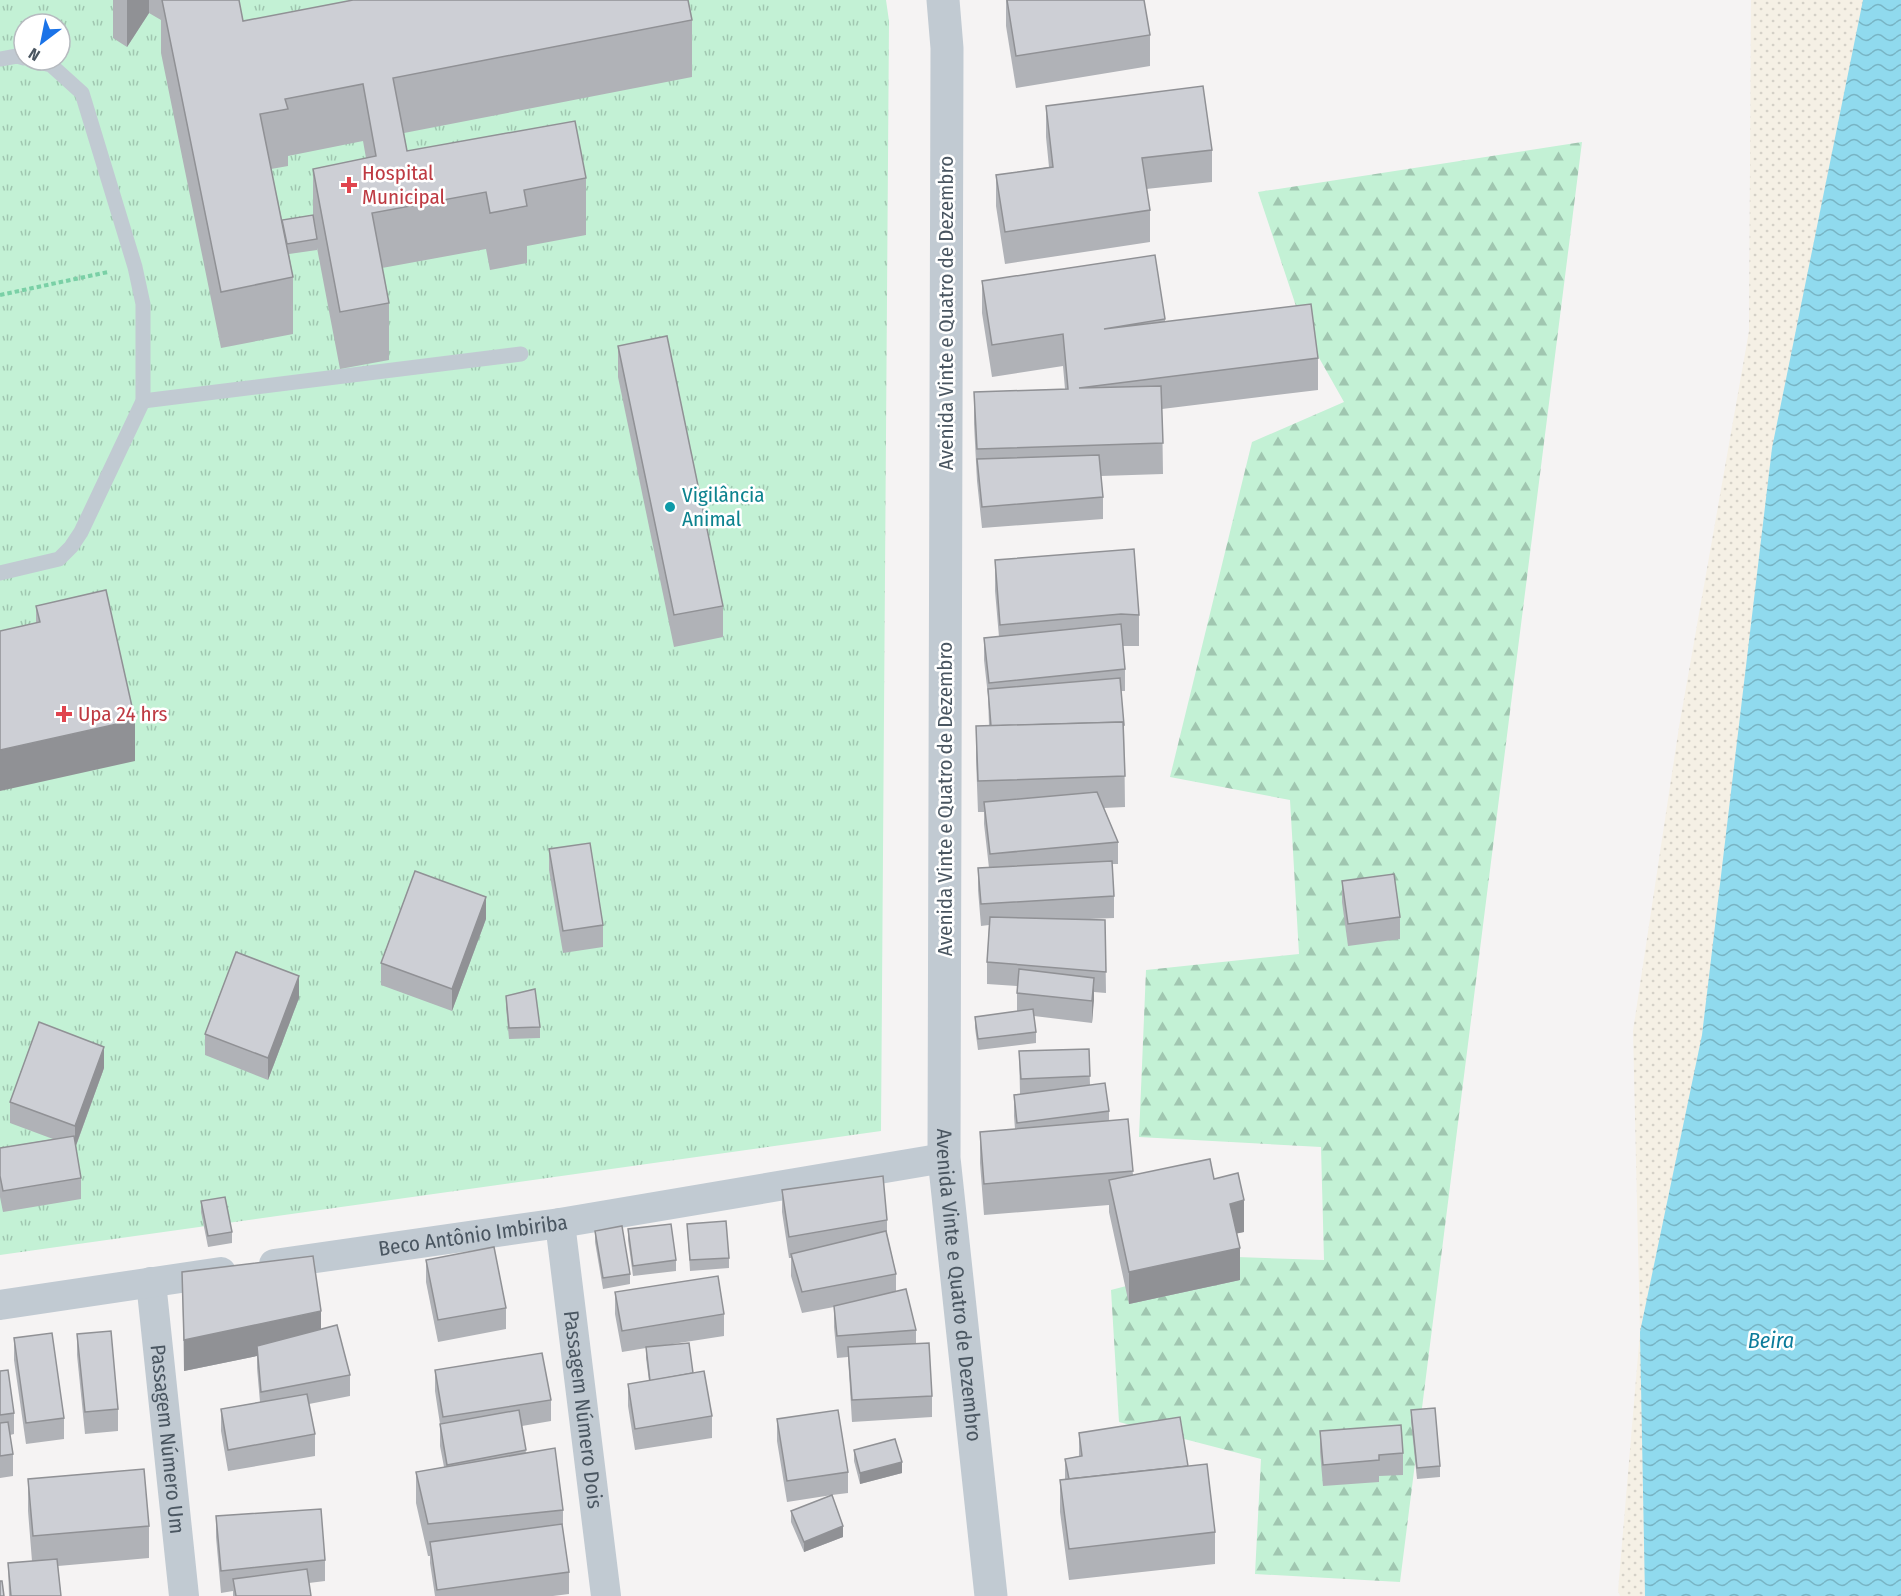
<svg xmlns="http://www.w3.org/2000/svg" width="1901" height="1596" viewBox="0 0 1901 1596" font-family="'Fira Sans Condensed',sans-serif">
<style>
.grass{fill:url(#grass-tufts);fill-rule:evenodd}
.forest{fill:url(#forest-firs)}
.sand{fill:url(#sand-dots)}
.water{fill:url(#water-waves)}
.lines{fill:none;stroke-linecap:round;stroke-linejoin:round}
.path{stroke:#7ad0a6;stroke-width:4;stroke-dasharray:4.5 3;stroke-linecap:butt}
.service{stroke:#c1cad2;stroke-width:15}
.minor{stroke:#c1cad2;stroke-width:30}
.tertiary{stroke:#c1cad2;stroke-width:33}
.wall{fill:#b0b2b7;fill-rule:evenodd}
.shaded-wall{fill:#909195}
.building{fill:#cdcfd5;stroke:#909195;stroke-width:1.5}
.health-dot{fill:#e0444e;stroke:#fff;stroke-width:2}
.culture-dot{fill:#0f9aa8;stroke:#fff;stroke-width:2}
.labels{text-anchor:middle;stroke-width:5;stroke-linejoin:round;paint-order:stroke}
.health-label{font-size:21px;fill:#be3a42;stroke:#fff;text-anchor:start}
.street-label{font-size:21px;fill:#4a5661;stroke:#fff}
.culture-label{font-size:21px;fill:#0d838f;stroke:#fff;text-anchor:start}
.water-label{font-size:22px;font-style:italic;fill:#0c7c9b;stroke:#fff}
</style>
<defs>
<pattern id="grass-tufts" width="24" height="20" patternUnits="userSpaceOnUse" patternTransform="scale(1.5)"><rect width="24" height="20" fill="#c3f1d5"/><path d="M3 7l-1-3M5 7V3M7 7l1-3M15 17l-1-3M17 17v-4M19 17l1-3" fill="none" stroke="#a0c6b0"/></pattern>
<pattern id="forest-firs" width="22" height="20" patternUnits="userSpaceOnUse" patternTransform="scale(1.5)"><rect width="22" height="20" fill="#c3f1d5"/><path d="M5 1l3.5 6h-7zM16 11l3.5 6h-7z" fill="#a0c6b0"/></pattern>
<pattern id="sand-dots" width="8" height="8" patternUnits="userSpaceOnUse" patternTransform="scale(1.5)"><rect width="8" height="8" fill="#f5f0e5"/><path d="M2 2h.1M6 6h.1" fill="none" stroke="#d4d0c7" stroke-width="1.8" stroke-linecap="round"/></pattern>
<pattern id="water-waves" width="16" height="10" patternUnits="userSpaceOnUse" patternTransform="scale(1.5)"><rect width="16" height="10" fill="#90daee"/><path d="M0 5q4-4 8 0t8 0" fill="none" stroke="#78b4c4"/></pattern>
</defs>
<rect width="100%" height="100%" fill="#f5f3f3"/>
<!-- grass -->
<path class="grass" d="M0,0H886L889,21L881,1131L0,1255ZM24,24H60V60H24Z"/>
<!-- forest -->
<polygon class="forest" points="1582,142 1400,1582 1255,1574 1261,1459 1119,1422 1111,1290 1237,1257 1324,1260 1321,1147 1139,1137 1146,970 1299,954 1290,800 1170,777 1252,442 1344,402 1305,333 1258,192"/>
<!-- sand -->
<polygon class="sand" points="1751,0 1901,0 1768,1596 1620,1596 1618,1591 1640,1332 1633,1031 1679,727 1749,331"/>
<!-- water -->
<polygon class="water" points="1863,0 1901,0 1901,1596 1645,1596 1640,1332 1702,1035 1772,448"/>
<g class="lines">
<!-- path -->
<polyline class="path" points="0,295 108,272"/>
<!-- service -->
<g class="service">
<polyline points="0,59 17,56 24,58"/>
<polyline points="143,401 521,354"/>
<polyline points="0,573 59,559 71,547 81,532 143,401 143,304 135,267 82,93 51,65 31,60"/>
</g>
<!-- minor -->
<g class="minor">
<path id="s1" d="M560,1223L606,1596"/>
<path id="s2" d="M274,1264L560,1223L944,1158"/>
<path id="s3" d="M151,1282L184,1596"/>
<polyline points="0,1305 221,1272"/>
</g>
<!-- tertiary -->
<path class="tertiary" id="s4" d="M943,0L947,48L944,1158L991,1596"/>
</g>
<!-- wall -->
<g class="wall">
<path d="M113,0H239L243,21L692,20V77L404,133L407,151L586,178V235L527,246V263L490,270L486,249L382,268L389,303V360L340,369L317,248V250L289,254L293,277V334L221,348L161,53V20L149,13L127,47L113,38ZM363,141L366,158L313,169V215L282,220L271,169L288,166V156Z"/>
<polygon points="1006,0 1144,0 1150,35 1150,66 1016,88 1006,26"/>
<polygon points="1046,106 1212,150 1212,182 1146,189 1150,210 1150,242 1005,264 996,206 996,175 1049,167 1046,137"/>
<polygon points="982,281 1165,319 1165,322 1318,358 1318,390 1162,409 1163,474 1101,476 1103,497 1103,519 982,528 977,481 974,424 974,392 1065,389 1063,366 992,377 982,313"/>
<polygon points="618,346 723,606 723,637 674,647 618,377"/>
<polygon points="995,560 1139,615 1139,646 1123,646 1125,669 1125,691 1121,691 1124,725 1125,807 1104,808 1118,842 1118,864 1112,864 1114,896 1114,918 1090,919 1105,920 1106,993 1094,992 1092,1023 1034,1016 1036,1032 1036,1043 978,1050 975,1028 975,1017 1017,1011 1017,986 987,984 987,962 989,925 981,926 978,890 978,868 989,868 984,824 984,812 978,812 976,758 976,726 989,726 988,696 984,660 984,638 999,637 995,591"/>
<polygon points="36,606 135,761 36,623"/>
<polygon points="549,849 603,925 603,947 563,953 549,870"/>
<polygon points="1342,881 1400,917 1400,939 1348,946 1342,902"/>
<polygon points="486,919 452,1011 381,985 381,963"/>
<polygon points="506,996 540,1027 540,1038 509,1039 506,1007"/>
<polygon points="299,998 268,1080 205,1055 205,1034"/>
<polygon points="1089,1049 1090,1085 1109,1111 1109,1121 1128,1119 1133,1175 1214,1179 1244,1232 1237,1233 1240,1280 1129,1304 1109,1212 1109,1205 984,1215 980,1163 980,1132 1015,1129 1014,1116 1014,1095 1020,1094 1019,1051"/>
<polygon points="104,1068 76,1146 81,1178 81,1199 3,1212 0,1197 0,1148 53,1139 10,1123 10,1102"/>
<polygon points="782,1190 887,1220 887,1234 896,1274 896,1291 916,1330 916,1344 932,1396 932,1417 852,1422 848,1357 837,1358 834,1327 834,1307 802,1313 791,1276 791,1258 789,1258 782,1212"/>
<polygon points="201,1201 232,1232 232,1243 208,1247 201,1212"/>
<polygon points="687,1224 729,1258 729,1268 690,1271"/>
<polygon points="628,1229 676,1260 676,1271 633,1276 628,1240"/>
<polygon points="595,1231 630,1274 630,1284 603,1289 595,1242"/>
<polygon points="426,1260 506,1308 506,1329 438,1342 426,1282"/>
<polygon points="182,1272 321,1329 350,1375 350,1396 309,1404 315,1434 315,1456 228,1471 221,1431 221,1409 260,1402 257,1368 257,1356 184,1371"/>
<polygon points="615,1292 724,1314 724,1336 666,1345 693,1373 712,1416 712,1438 635,1450 628,1406 628,1384 649,1381 646,1358 646,1348 622,1352 615,1314"/>
<polygon points="77,1334 118,1409 118,1431 85,1434 77,1355"/>
<polygon points="14,1338 64,1418 64,1439 26,1444 14,1360"/>
<polygon points="435,1370 551,1400 551,1421 522,1426 526,1453 563,1510 563,1530 569,1572 569,1594 553,1596 435,1596 430,1563 430,1556 428,1556 416,1503 416,1472 444,1467 440,1446 440,1424 435,1391"/>
<polygon points="0,1371 14,1413 14,1434 10,1435 13,1454 13,1476 0,1478"/>
<polygon points="1411,1410 1440,1466 1440,1477 1417,1479 1411,1421"/>
<polygon points="777,1419 848,1472 848,1493 832,1495 843,1537 804,1552 791,1522 791,1511 832,1495 787,1502 777,1441"/>
<polygon points="1320,1431 1403,1453 1403,1475 1379,1476 1379,1482 1323,1486 1320,1452"/>
<polygon points="1079,1433 1188,1466 1215,1532 1215,1564 1069,1580 1060,1512 1060,1480 1065,1479 1065,1459 1079,1456"/>
<polygon points="854,1450 902,1473 860,1484 854,1461"/>
<polygon points="28,1479 149,1526 149,1558 58,1566 61,1596 9,1596 8,1563 32,1561 28,1511"/>
<polygon points="216,1516 325,1560 325,1581 309,1583 311,1596 233,1596 233,1591 221,1593 216,1537"/>
</g>
<!-- shaded-wall -->
<g class="shaded-wall">
<polygon points="127,0 149,0 149,13 127,47"/>
<polygon points="135,720 135,761 0,791 0,750"/>
<polygon points="486,897 486,919 452,1011 452,989"/>
<polygon points="299,976 299,998 268,1080 268,1058"/>
<polygon points="1094,978 1094,1000 1092,1023 1092,1001"/>
<polygon points="104,1047 104,1068 75,1148 75,1126"/>
<polygon points="1244,1200 1244,1232 1230,1235 1230,1204"/>
<polygon points="1240,1248 1240,1280 1129,1304 1129,1272"/>
<polygon points="321,1311 321,1342 257,1346 257,1356 184,1371 184,1340"/>
<polygon points="902,1462 902,1473 860,1484 860,1473"/>
<polygon points="843,1526 843,1537 804,1552 804,1542"/>
</g>
<!-- building -->
<g class="building">
<polygon points="162,0 239,0 243,21 353,0 688,0 692,20 393,78 407,151 575,121 586,178 524,190 527,206 490,213 486,192 372,213 389,303 340,312 313,169 376,156 363,84 285,99 288,109 260,114 293,277 221,292"/>
<polygon points="1007,0 1144,0 1150,35 1016,56"/>
<polygon points="1203,86 1212,150 1142,158 1150,210 1005,232 996,175 1053,167 1046,106"/>
<polygon points="313,215 317,239 287,244 282,220"/>
<polygon points="1155,255 1165,319 1104,329 1311,304 1318,358 1079,388 1161,386 1163,443 977,449 974,392 1068,389 1063,334 992,345 982,281"/>
<polygon points="667,336 723,606 674,615 618,346"/>
<polygon points="1099,455 1103,497 982,507 977,459"/>
<polygon points="1134,549 1139,615 1121,614 1000,625 995,560"/>
<polygon points="106,590 135,720 0,750 0,631 40,622 36,606"/>
<polygon points="1121,624 1125,669 989,683 984,638"/>
<polygon points="1120,678 1124,725 1123,725 1123,722 991,726 988,689"/>
<polygon points="1123,722 1125,776 978,781 976,726"/>
<polygon points="1097,792 1118,842 990,854 984,802"/>
<polygon points="590,843 603,925 563,931 549,849"/>
<polygon points="1112,861 1114,896 981,904 978,868"/>
<polygon points="415,871 486,897 452,989 381,963"/>
<polygon points="1394,874 1400,917 1348,924 1342,881"/>
<polygon points="990,917 1105,920 1106,972 987,962"/>
<polygon points="236,952 299,976 268,1058 205,1034"/>
<polygon points="1019,969 1094,978 1092,1001 1017,993"/>
<polygon points="535,989 540,1027 509,1028 506,996"/>
<polygon points="1033,1009 1036,1032 978,1039 975,1017"/>
<polygon points="39,1022 104,1047 75,1126 10,1102"/>
<polygon points="1089,1049 1090,1076 1021,1079 1019,1051"/>
<polygon points="1105,1083 1109,1111 1017,1123 1014,1095"/>
<polygon points="1128,1119 1133,1171 984,1184 980,1132"/>
<polygon points="74,1136 81,1178 3,1191 0,1176 0,1148"/>
<polygon points="1210,1159 1214,1179 1238,1173 1244,1200 1230,1204 1240,1248 1129,1272 1109,1180"/>
<polygon points="883,1176 887,1220 789,1237 782,1190"/>
<polygon points="225,1197 232,1232 208,1236 201,1201"/>
<polygon points="726,1221 729,1258 690,1260 687,1224"/>
<polygon points="671,1224 676,1260 633,1266 628,1229"/>
<polygon points="622,1226 630,1274 603,1278 595,1231"/>
<polygon points="886,1231 896,1274 802,1292 791,1254"/>
<polygon points="494,1247 506,1308 438,1320 426,1260"/>
<polygon points="313,1256 321,1311 184,1340 182,1272"/>
<polygon points="718,1276 724,1314 622,1331 615,1292"/>
<polygon points="906,1289 916,1330 837,1336 834,1306"/>
<polygon points="337,1325 350,1375 261,1392 257,1346"/>
<polygon points="111,1331 118,1409 85,1412 77,1334"/>
<polygon points="52,1333 64,1418 26,1423 14,1338"/>
<polygon points="689,1343 693,1373 650,1381 646,1347"/>
<polygon points="929,1343 932,1396 852,1400 848,1347"/>
<polygon points="542,1353 551,1400 443,1417 435,1370"/>
<polygon points="8,1370 14,1413 0,1415 0,1371"/>
<polygon points="704,1371 712,1416 635,1429 628,1384"/>
<polygon points="307,1394 315,1434 228,1450 221,1409"/>
<polygon points="1435,1408 1440,1466 1417,1468 1411,1410"/>
<polygon points="519,1410 526,1450 447,1465 440,1424"/>
<polygon points="838,1410 848,1472 787,1481 777,1419"/>
<polygon points="1180,1417 1188,1466 1069,1479 1065,1459 1082,1456 1079,1433"/>
<polygon points="8,1422 13,1454 0,1456 0,1423"/>
<polygon points="1401,1425 1403,1453 1379,1455 1379,1460 1323,1465 1320,1431"/>
<polygon points="895,1439 902,1462 860,1473 854,1450"/>
<polygon points="555,1448 563,1510 428,1524 416,1472"/>
<polygon points="1207,1464 1215,1532 1069,1549 1060,1480"/>
<polygon points="144,1469 149,1526 33,1536 28,1479"/>
<polygon points="832,1495 843,1526 804,1542 791,1511"/>
<polygon points="321,1509 325,1560 221,1571 216,1516"/>
<polygon points="562,1524 569,1572 437,1590 430,1542"/>
<polygon points="57,1559 61,1596 11,1596 8,1563"/>
<polygon points="307,1569 311,1596 236,1596 233,1579"/>
<polygon points="0,1581 2,1581 4,1596 0,1596"/>
</g>
<!-- markers -->
<g class="health-dot">
<path d="M346 176h6v6h6v6h-6v6h-6v-6h-6v-6h6z"/>
<path d="M61 705h6v6h6v6h-6v6h-6v-6h-6v-6h6z"/>
</g>
<circle class="culture-dot" cx="670" cy="507" r="6"/>
<g class="labels">
<!-- health labels -->
<g class="health-label">
<text x="362" y="180">Hospital<tspan x="362" dy="24">Municipal</tspan></text>
<text x="78" y="721">Upa 24 hrs</text>
</g>
<!-- street labels -->
<g class="street-label">
<text transform="translate(946 313) rotate(-90)" y="7">Avenida Vinte e Quatro de Dezembro</text>
<text transform="translate(945 799) rotate(-90)" y="7">Avenida Vinte e Quatro de Dezembro</text>
<text dy="7" stroke="none"><textPath href="#s2" startOffset="201">Beco Antônio Imbiriba</textPath></text>
<text dy="7" stroke="none"><textPath href="#s4" startOffset="1286">Avenida Vinte e Quatro de Dezembro</textPath></text>
<text dy="7" stroke="none"><textPath href="#s1" startOffset="188">Passagem Número Dois</textPath></text>
<text dy="7" stroke="none"><textPath href="#s3" startOffset="158">Passagem Número Um</textPath></text>
</g>
<!-- culture labels -->
<g class="culture-label">
<text x="682" y="502">Vigilância<tspan x="682" dy="24">Animal</tspan></text>
</g>
<!-- water labels -->
<g class="water-label">
<text x="1771" y="1348">Beira</text>
</g>
</g>
<!-- north arrow -->
<g transform="translate(42 42) rotate(212)"><circle r="28" fill="#ffffff" stroke="#b7bbc0" stroke-width="1.5"/>
<path d="M0-4.5L10 22L0 15L-10 22Z" fill="#1a73e8"/>
<text y="-9" font-size="16" font-weight="bold" text-anchor="middle" fill="#4a5661">N</text>
</g>
</svg>
